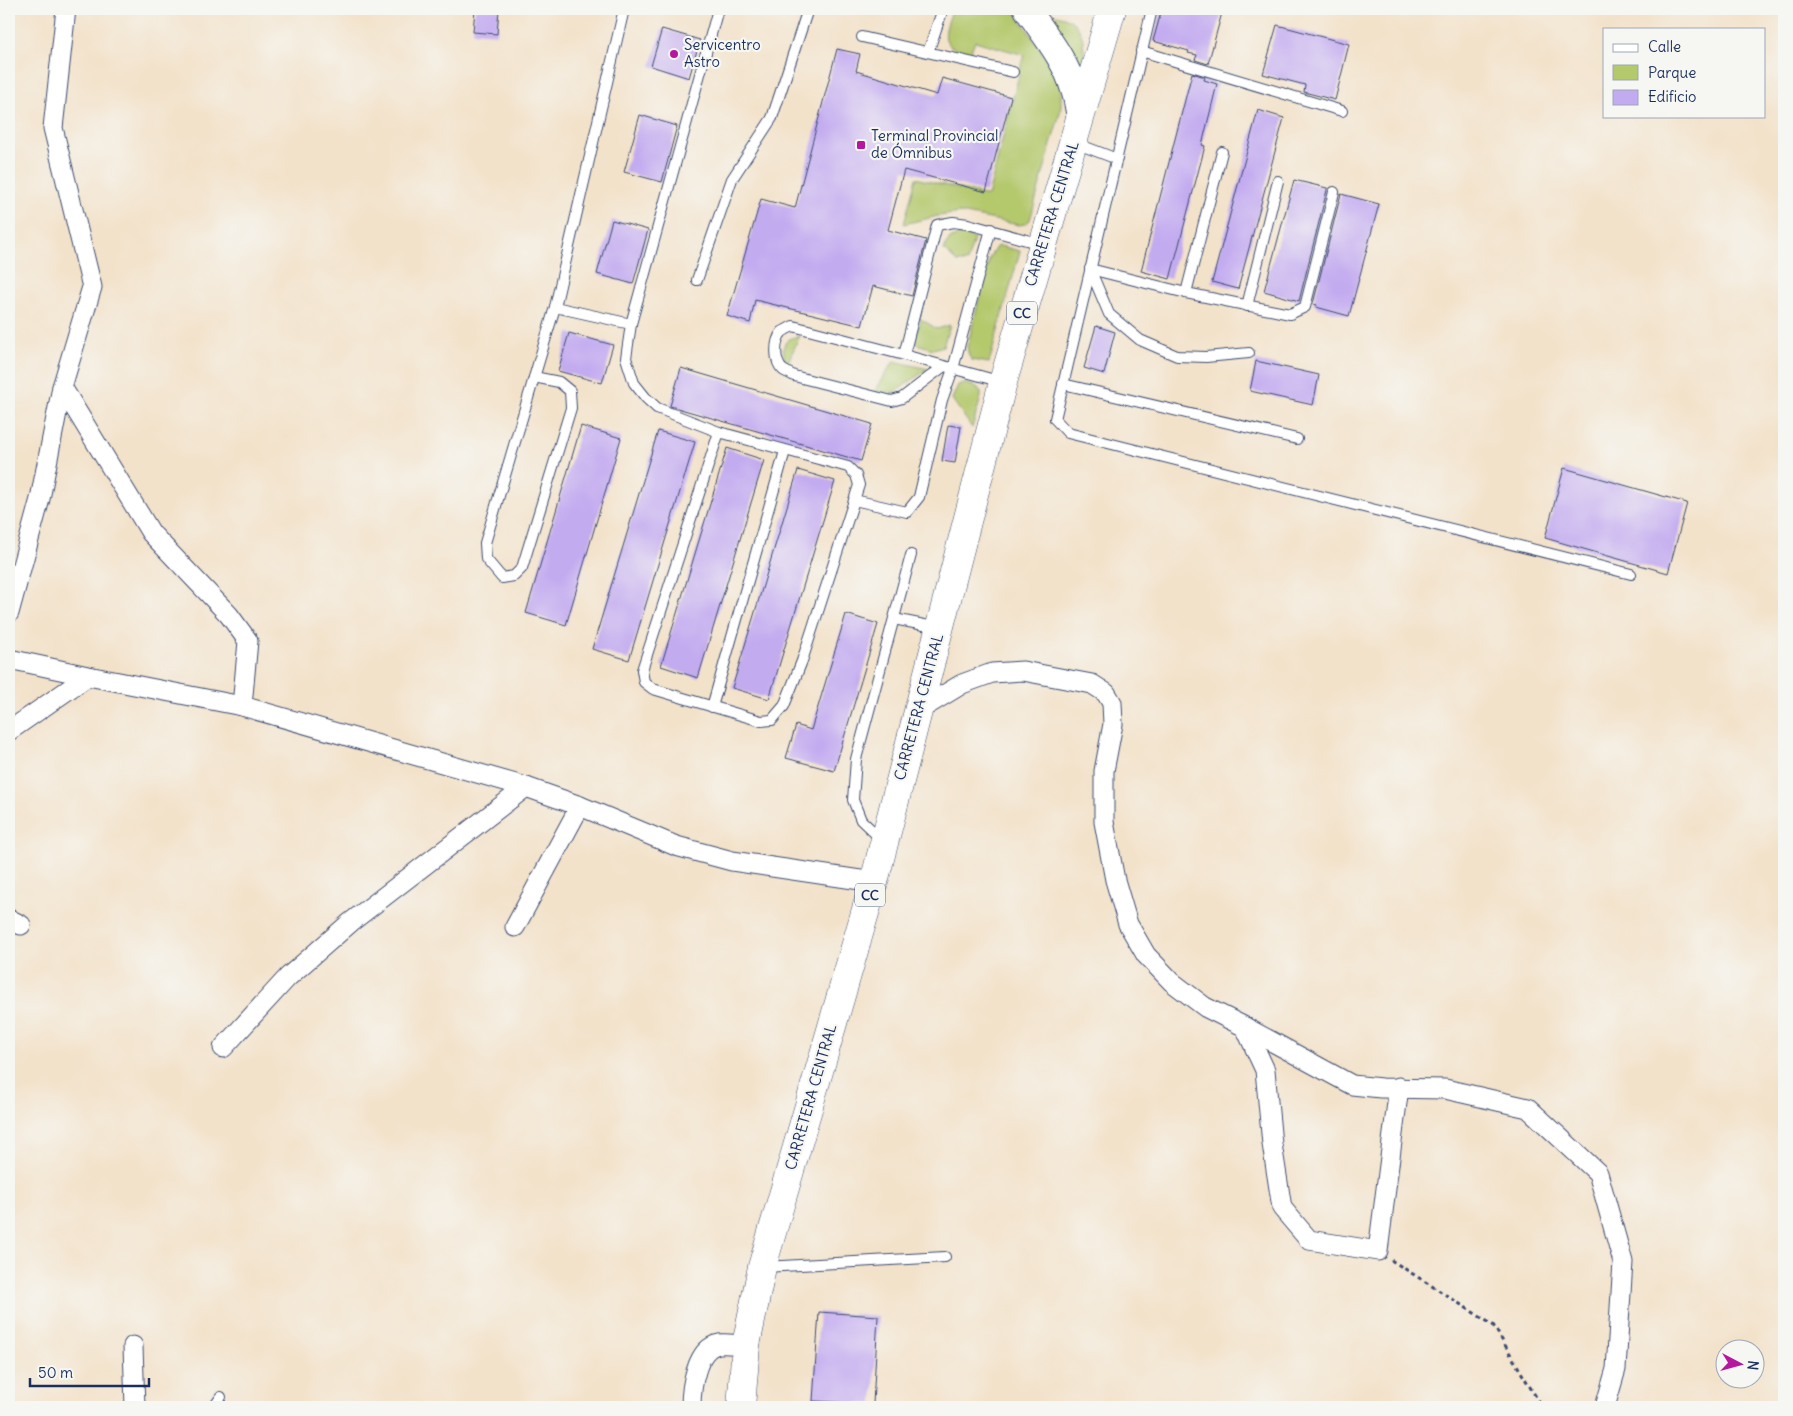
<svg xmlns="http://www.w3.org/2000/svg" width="1793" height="1416" viewBox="0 0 1793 1416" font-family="Delius,sans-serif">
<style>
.green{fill:#b4c86c;stroke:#687c65}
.building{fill:#c3abf0}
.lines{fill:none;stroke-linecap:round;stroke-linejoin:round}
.service-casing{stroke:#3b4a6e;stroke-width:12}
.minor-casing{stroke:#3b4a6e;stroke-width:21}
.secondary-casing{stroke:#3b4a6e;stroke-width:28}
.primary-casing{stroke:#3b4a6e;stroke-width:29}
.path{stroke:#3b4a6e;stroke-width:3;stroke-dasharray:4 4;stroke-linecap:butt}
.service{stroke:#fff;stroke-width:10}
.minor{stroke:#fff;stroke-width:19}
.secondary{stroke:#fff;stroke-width:26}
.primary{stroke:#fff;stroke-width:28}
.poi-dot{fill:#b5179e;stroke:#f6f6f2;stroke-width:2}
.labels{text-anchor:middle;stroke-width:4.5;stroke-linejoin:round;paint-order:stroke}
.shield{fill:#f6f6f2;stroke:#5d6b8a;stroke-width:1}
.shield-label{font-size:14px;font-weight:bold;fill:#1b2f5e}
.poi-label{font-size:15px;fill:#1b2f5e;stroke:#f6f6f2;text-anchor:start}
.street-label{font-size:15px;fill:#1b2f5e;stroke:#f6f6f2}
</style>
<rect width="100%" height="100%" fill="#f6f6f2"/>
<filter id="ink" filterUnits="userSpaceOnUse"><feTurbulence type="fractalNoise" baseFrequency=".02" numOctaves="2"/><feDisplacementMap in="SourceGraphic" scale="10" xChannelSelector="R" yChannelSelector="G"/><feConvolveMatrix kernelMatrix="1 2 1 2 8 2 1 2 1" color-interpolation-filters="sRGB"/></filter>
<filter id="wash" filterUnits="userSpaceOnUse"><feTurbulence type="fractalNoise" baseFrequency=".0096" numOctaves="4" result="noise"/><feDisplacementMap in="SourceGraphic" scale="20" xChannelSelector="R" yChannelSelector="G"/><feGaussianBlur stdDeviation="1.12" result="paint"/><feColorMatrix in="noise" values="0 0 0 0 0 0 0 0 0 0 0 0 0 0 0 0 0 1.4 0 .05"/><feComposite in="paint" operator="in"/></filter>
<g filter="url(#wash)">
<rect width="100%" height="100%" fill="#f3e2ca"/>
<!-- green -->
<g class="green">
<path d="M953,9H1009L1016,13L1059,76L1061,85V109L1030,220L1025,224L1019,225L961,213L938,216L904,224L916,178L988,196L1024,55L975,41L970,53C938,48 943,33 953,9Z"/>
<path d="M1040,12C1049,14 1063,15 1070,20C1089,33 1084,58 1080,77Z"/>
<path d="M960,235L968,236L974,239L967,262H957L944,250C947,241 950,237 960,235Z"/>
<polygon points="1000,246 1020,251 989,363 972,360 969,356 967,347 990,257 996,247"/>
<polygon points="921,319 937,329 950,325 943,346 933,349 917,344 915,339"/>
<path d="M800,336L787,364C781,350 781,338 800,336Z"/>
<polygon points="894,361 928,369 895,392 874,392"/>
<polygon points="963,383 977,387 981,392 981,397 972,428 952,399 958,385"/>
</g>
<g id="blocks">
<!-- building -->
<g class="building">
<polygon points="475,9 499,9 497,34 473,32"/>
<polygon points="1162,9 1223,9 1208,64 1195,60 1197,55 1188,53 1189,51 1153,41"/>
<polygon points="1277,25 1349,44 1335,100 1304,92 1305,85 1263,74"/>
<polygon points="662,29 700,40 689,78 651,66"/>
<polygon points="837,49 860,54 856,71 937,95 942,78 1011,97 986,192 904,170 888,230 926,240 912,296 873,286 862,326 755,300 750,323 727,316 761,199 795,208"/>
<polygon points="1192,73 1205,77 1204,80 1217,84 1202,145 1205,146 1170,279 1141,271"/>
<polygon points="1258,110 1284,118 1238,289 1212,282"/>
<polygon points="640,115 677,126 662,182 624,172"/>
<polygon points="1294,180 1327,188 1327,190 1299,301 1264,291"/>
<polygon points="1341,194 1379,204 1349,316 1316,307 1317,305 1313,304"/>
<polygon points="612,220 648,230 633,284 597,274"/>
<polygon points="1096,326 1115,332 1104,374 1084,368"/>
<polygon points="569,333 613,345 602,383 558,371"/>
<polygon points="1256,361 1319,375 1313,405 1250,391"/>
<polygon points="681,368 872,424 861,461 670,406"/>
<polygon points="948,425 961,427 955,463 942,461"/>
<polygon points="581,426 621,438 566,625 526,613"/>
<polygon points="658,431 695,442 629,660 592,649"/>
<polygon points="727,448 764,460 698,678 661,666"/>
<polygon points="1564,468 1687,503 1668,573 1545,538"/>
<polygon points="798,470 835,481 769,699 732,688"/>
<polygon points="846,614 878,624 834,771 786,758 796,725 811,730"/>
<polygon points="819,1312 878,1316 873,1404 813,1401"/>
</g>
</g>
</g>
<g filter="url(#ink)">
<use href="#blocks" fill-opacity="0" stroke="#3b4a6e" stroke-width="1"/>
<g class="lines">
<defs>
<g id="service">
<polyline points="624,9 555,307 631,324"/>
<polyline points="718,9 631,324 626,358 634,383 646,398 657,408 719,432"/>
<polyline points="1152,9 1055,419 1068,433 1631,574"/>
<polyline points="862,37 1013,72"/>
<polyline points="1141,51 1342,111"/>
<polyline points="928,52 943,9"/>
<polyline points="1075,143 1117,159"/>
<polyline points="1090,269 1186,293 1290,314 1305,307 1334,192"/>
<polyline points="1090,269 1109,314 1140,340 1177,356 1206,357 1249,353"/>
<polyline points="697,280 732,179 772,118 808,9"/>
<polyline points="1186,293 1222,152"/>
<polyline points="1247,306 1278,181"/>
<polyline points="904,355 937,225 953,222 968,224 1041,244"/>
<path d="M944,366L902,398L892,401L794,376C791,374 786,372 783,370C774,362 774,341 782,332C785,330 789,328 793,326L904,355L1002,382"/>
<polyline points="534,377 559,382 570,391 571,408 522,568 514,576 502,578 486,559 485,543 555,307"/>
<polyline points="1063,384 1297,439"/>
<polygon points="719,432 848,467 856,475 859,485 802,661 784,706 772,720 761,721 653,689 644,682 642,670"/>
<polyline points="854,500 907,512 919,497 942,400 953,369 991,229"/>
<polyline points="894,619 939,628"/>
<polyline points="712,707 785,451"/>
<polyline points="883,841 861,820 853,800 856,759 911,555"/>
<polyline points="764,1267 945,1257"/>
<polyline points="214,1407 221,1397"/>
</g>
<g id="minor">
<polyline points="62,387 151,533 229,615 248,641 242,706"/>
<polyline points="9,613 40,499 62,387 92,287 53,128 66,9"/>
<polyline points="9,659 88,676 242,706 526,787 580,806 676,846 732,861 874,882"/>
<polyline points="919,710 962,684 992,673 1023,671 1092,684 1106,693 1112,703 1113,724 1104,771 1104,822 1115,880 1128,924 1146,955 1172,982 1205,1007 1245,1027 1352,1085 1381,1088 1445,1089 1528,1108 1598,1173 1623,1262 1616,1369 1605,1407"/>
<polyline points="9,731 88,676"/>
<polyline points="9,919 21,925"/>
<polyline points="515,927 580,806"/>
<polyline points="1245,1027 1265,1070 1272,1144 1282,1208 1309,1240 1378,1251 1399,1087"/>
<polyline points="223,1048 288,977 351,922 526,787"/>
<polyline points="133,1346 135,1407"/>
<path d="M691,1407C691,1388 696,1348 719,1344C727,1343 738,1345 746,1345"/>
</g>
<path id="secondary" d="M1027,9C1044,34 1066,60 1074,90C1077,98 1078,108 1080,116"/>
<polyline id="primary" points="741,1407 746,1345 762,1267 874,882 1003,382 1112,9"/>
</defs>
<!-- service casing -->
<use href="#service" class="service-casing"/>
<!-- minor casing -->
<use href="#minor" class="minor-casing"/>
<!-- secondary casing -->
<use href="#secondary" class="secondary-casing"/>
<!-- primary casing -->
<use href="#primary" class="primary-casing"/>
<!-- path -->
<polyline class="path" points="1391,1260 1493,1325 1542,1407"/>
<!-- service -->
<use href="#service" class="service"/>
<!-- minor -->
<use href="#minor" class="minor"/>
<!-- secondary -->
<use href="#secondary" class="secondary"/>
<!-- primary -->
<use href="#primary" class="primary"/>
</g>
</g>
<!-- markers -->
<g class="poi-dot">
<circle cx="674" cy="54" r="5"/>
<rect x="856" y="140" width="10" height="10" rx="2.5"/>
</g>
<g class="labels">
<!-- shield labels -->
<g class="shield">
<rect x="1007" y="301.5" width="30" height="23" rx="4"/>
<rect x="855" y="883.5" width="30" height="23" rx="4"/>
</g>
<g class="shield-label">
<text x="1022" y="318">CC</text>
<text x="870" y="900">CC</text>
</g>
<!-- poi labels -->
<g class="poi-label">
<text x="684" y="50">Servicentro<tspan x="684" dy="17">Astro</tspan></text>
<text x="871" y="141">Terminal Provincial<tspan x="871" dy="17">de Ómnibus</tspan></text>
</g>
<!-- street labels -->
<g class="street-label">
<text transform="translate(1052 214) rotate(-73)" y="5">CARRETERA CENTRAL</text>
<text transform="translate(919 707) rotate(-75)" y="5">CARRETERA CENTRAL</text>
<text transform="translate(811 1097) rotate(-74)" y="5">CARRETERA CENTRAL</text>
</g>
</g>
<!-- margin -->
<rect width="1793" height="1416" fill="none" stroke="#f6f6f2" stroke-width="30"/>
<!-- legend -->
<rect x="1603" y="28" width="162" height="90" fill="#f6f6f2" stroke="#9ea6b7"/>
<rect x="1613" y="44" width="25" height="8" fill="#ffffff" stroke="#9ea6b7"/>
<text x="1648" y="52" font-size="15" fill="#1b2f5e">Calle</text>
<rect x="1613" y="65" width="25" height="15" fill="#b4c86c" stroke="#9ea6b7"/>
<text x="1648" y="78" font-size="15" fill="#1b2f5e">Parque</text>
<rect x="1613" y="90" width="25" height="15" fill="#c3abf0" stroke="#9ea6b7"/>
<text x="1648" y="102" font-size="15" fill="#1b2f5e">Edificio</text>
<!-- north arrow -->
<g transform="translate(1740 1364) rotate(96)"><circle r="24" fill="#f6f6f2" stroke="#9ea6b7"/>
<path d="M0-4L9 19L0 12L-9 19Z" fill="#b5179e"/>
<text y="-8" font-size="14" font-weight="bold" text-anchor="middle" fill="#1b2f5e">N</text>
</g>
<!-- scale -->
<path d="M30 1378v8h119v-8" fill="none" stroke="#1b2f5e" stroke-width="2.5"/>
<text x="38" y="1378" font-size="15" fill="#1b2f5e" stroke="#f6f6f2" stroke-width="4" paint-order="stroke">50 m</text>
</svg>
